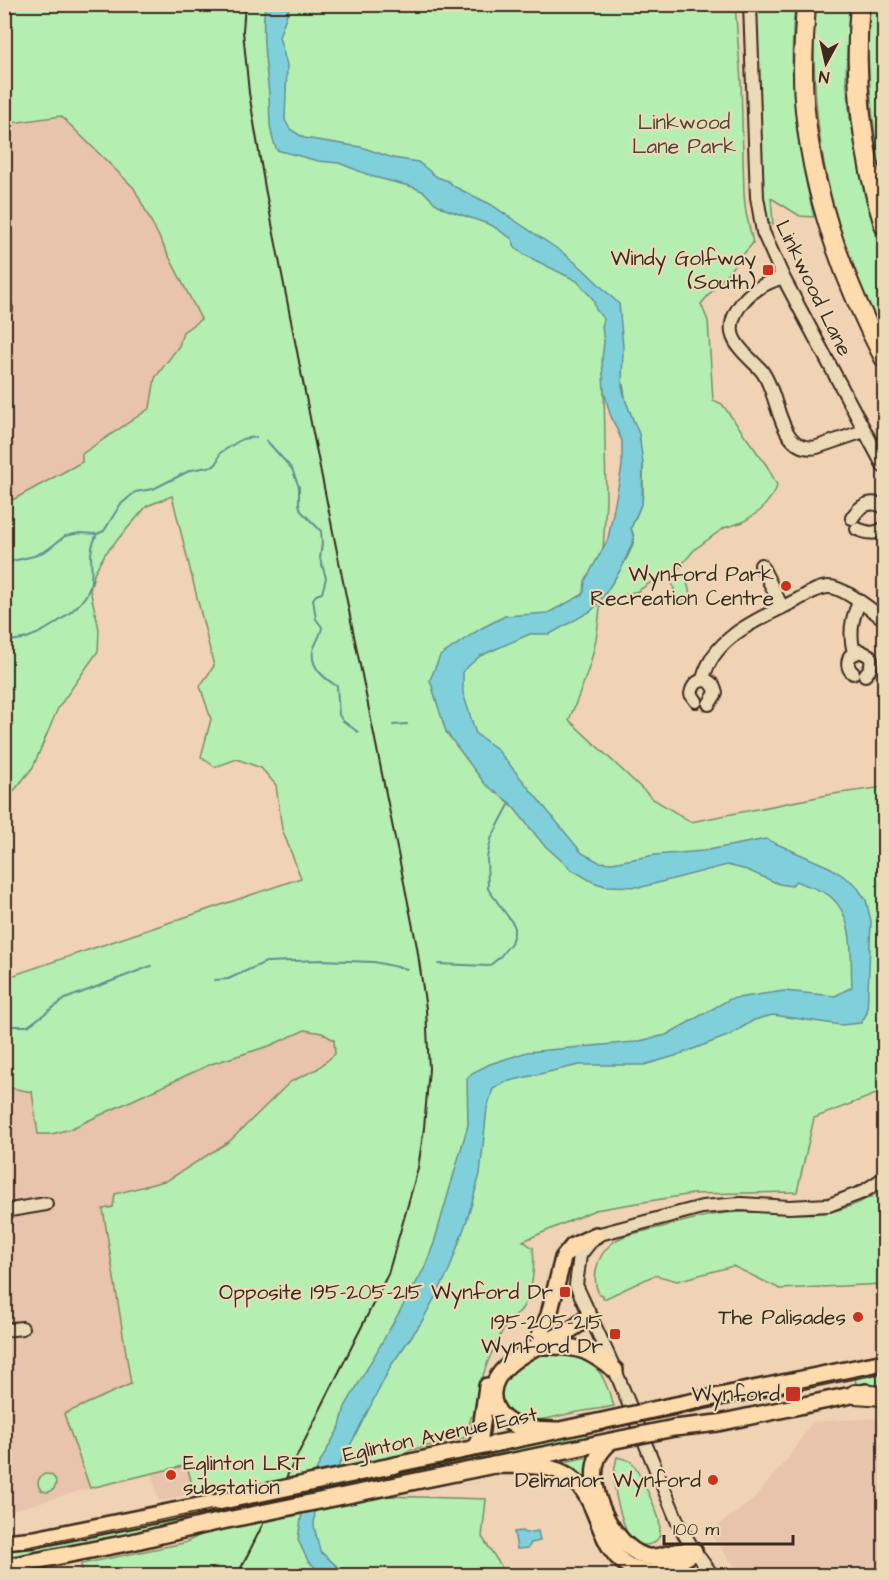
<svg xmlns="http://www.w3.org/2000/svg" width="889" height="1580" viewBox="0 0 889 1580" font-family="'Architects Daughter',sans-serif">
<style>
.built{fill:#e7c4ab}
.green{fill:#b5eeb1;stroke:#788c68;stroke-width:1.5;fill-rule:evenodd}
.water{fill:#80d0dc;stroke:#648e90;stroke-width:1.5}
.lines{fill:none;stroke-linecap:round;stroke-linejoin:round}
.stream{stroke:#648e90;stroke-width:2}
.minor-casing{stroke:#3b2a1e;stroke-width:16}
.major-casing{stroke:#3b2a1e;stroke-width:20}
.highway-casing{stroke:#3b2a1e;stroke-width:22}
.minor{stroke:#ecd9b7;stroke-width:12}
.major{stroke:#fedbac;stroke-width:15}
.highway{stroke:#fedbac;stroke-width:18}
.tram{stroke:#3b2a1e;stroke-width:1.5}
.rail{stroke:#3b2a1e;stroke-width:2}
.major-bridge-casing{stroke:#3b2a1e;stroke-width:20;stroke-linecap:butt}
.major-bridge{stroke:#fedbac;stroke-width:15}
.poi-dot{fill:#c8321e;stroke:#ecd9b7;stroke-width:2}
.labels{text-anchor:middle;stroke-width:4.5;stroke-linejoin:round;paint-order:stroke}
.park-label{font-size:21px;fill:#4d4734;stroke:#ecd9b7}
.poi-label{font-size:21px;fill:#3b2a1e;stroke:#ecd9b7;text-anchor:end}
.street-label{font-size:21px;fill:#3b2a1e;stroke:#ecd9b7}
</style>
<rect width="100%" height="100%" fill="#f0d2b5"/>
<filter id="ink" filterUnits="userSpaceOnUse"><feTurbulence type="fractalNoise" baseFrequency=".0167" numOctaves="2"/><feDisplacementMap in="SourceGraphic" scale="12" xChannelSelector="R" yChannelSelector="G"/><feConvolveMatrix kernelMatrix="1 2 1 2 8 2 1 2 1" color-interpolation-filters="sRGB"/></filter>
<g filter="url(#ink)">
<!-- built -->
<g class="built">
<polygon points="61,115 134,188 201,319 183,332 179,346 155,378 150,408 82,453 82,462 5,504 5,124"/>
<polygon points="306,1030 322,1033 334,1040 335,1054 317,1069 290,1082 175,1198 104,1209 131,1384 64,1414 90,1488 5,1512 4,1087 32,1092 38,1134 52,1134 70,1129 211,1064 269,1046"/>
<polygon points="884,1418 884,1575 741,1575 709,1532 752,1501 789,1457 812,1422"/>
<polygon points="186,1462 193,1493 159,1501 151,1471"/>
</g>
<!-- green -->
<g class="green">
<path d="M5,5H735L741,81L744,195L746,213L753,243L701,304L708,321L713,400L722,404L767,466L777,485L775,492L761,510L743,522L724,528L695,549L677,570L663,574L638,591L620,596L600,606C597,653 586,678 569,720L653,799L691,822L833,794L884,787V1091L814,1118L797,1192L692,1194L595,1210L523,1241L533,1248C535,1267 533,1290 523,1307C517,1316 507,1323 502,1332C487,1359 478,1386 473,1416L471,1417L466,1437L410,1450L401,1455L384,1496L486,1499L482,1537L501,1566V1575H83L81,1564L184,1543L203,1534L222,1492L194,1493L187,1465L90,1488L64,1414L131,1384L103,1209L113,1207L115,1194L168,1180L230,1141L290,1082L317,1069L335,1054L334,1040L322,1033L305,1030L269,1046L211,1064L70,1129L52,1134H38L32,1092L5,1087V978L301,878L282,829L276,785L261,768L237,759L215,767L201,757L211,719L200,686L214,666L172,496L147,506L105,554L95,571L90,590L99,629L98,651L58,708L33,767L13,792L5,813L4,711L9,709L4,705L5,504L82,462V454L150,408L155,378L179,346L183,332L201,319L134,188L61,116L5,124ZM622,379L626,402L640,439L639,447L643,464V496L638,512L631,528C632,531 633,534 634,537C635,550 609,588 600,600L606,500L604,387V385Z"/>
<path d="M755,5H795C787,76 797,148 814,217L800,216L771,198L773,224L766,223L763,209Z"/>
<path d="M815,5H849L846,78L850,118L864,193L884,261V335C828,226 809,127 815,5Z"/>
<path d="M870,5H884V161L879,163C871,110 865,58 870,5Z"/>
<polygon points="685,574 691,598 677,601 671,578"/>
<path d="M884,1189V1284L780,1289L733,1266L677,1281L655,1275L606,1298H603V1295L599,1294C591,1278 597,1256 611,1244C622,1234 639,1233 653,1229C684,1222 712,1212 743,1212C772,1211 801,1217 830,1212C850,1208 868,1200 884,1189Z"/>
<path d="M554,1351C564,1351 569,1353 578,1357C603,1367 605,1382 614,1406C600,1409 587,1410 573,1413C556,1416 535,1424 518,1418C509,1415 502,1408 500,1399C495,1371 533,1356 554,1351Z"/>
<polygon points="884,1370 884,1380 880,1381 879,1385 861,1388 861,1385 856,1385 855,1376 859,1375 858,1371"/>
<polygon points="586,1431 588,1441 412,1477 410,1468"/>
<polygon points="588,1457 591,1458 593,1492 556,1464"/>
<path d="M617,1457C621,1458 627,1459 630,1461C637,1466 657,1511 659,1520C660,1525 660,1530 660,1535C654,1548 640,1547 629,1539C620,1512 609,1485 617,1457Z"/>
<circle cx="47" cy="1483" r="9"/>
<polygon points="183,1515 184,1520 180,1521 180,1525 5,1559 5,1550"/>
</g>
<!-- water -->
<g class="water">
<path d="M265,5H290L279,37L287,65L285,120L290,129L304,138L361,147L393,158L418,162L437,177L448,181L455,187L490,204L562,252L583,269L619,304L623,347L622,386L626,402L639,434L643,464L642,502L631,528L634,539L621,569L599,603L591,611L550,634H530L480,656L463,671V693L476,734L496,748L582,853L599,862L612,863L655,855L703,851L766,839L831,868L855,884L866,900L871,921L867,1013L861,1023L841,1025L773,1015L754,1020L730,1035L675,1056L644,1065H579L505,1082L493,1089L487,1108L480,1174L467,1220L448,1273L421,1323L392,1364L353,1440L315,1507L314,1526L320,1551L340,1569L344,1575H324L308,1561L298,1540L303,1505L318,1466L340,1426L345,1407L424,1269L434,1243L468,1125L467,1078L472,1073L490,1064L527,1052L635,1042L666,1035L730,999L784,991L835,996L852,987C850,957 856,919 831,897C822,889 806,886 796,881L791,886L779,884L747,870L727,865L642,887L605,886L593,882L572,870L543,844L510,803L485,784L446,732L430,680L440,656L480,629L505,616L548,613L582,595L584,592L585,581L608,539L622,467V441L610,414L604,391L602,360L604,342L602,327L604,319L596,310L593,299L577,281L525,255L515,247L512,239L491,225L445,209L435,203L424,192L413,187L374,177L339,163L318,161L277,150C268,132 270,114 269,94C266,64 261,35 265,5Z"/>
<polygon points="522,1531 525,1533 538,1531 540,1541 531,1543 528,1548 517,1549 514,1532"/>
</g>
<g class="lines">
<!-- stream -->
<g class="stream">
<path d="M266,440L292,469L299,487V504L301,511L321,531L322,543L320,558L326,578L322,593L316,595L313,599L316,619L322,627C321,636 315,642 313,651C310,668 325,679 337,686L339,715L343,721L358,732"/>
<polyline points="4,563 34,556 47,550 65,536 80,533 97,534 104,531 120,505 135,492 153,489 191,470 214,466 217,463 220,453 242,439 256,437"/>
<path d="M4,643C12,640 20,640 27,638C47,631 85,607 90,586C95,566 86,557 96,536"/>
<polyline points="393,725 407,724"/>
<polyline points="438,964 489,966 499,958 511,943 514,933 514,925 488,889 487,858 491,839 510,803"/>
<polyline points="215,980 228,979 266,962 321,960 374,962 407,969"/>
<polyline points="4,1026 28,1026 65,999 151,966"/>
</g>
<defs>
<g id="minor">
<polyline points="750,4 757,197 763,232 783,277 884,467"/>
<path d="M783,277C765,283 749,291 739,307C720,336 741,349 760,369C766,375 771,389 774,398C781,419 788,453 817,447L864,431"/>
<polyline points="4,309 6,309"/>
<path d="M852,518C860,505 871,499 884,507"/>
<path d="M857,529C867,533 876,535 884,528"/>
<polyline points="761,565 782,607"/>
<path d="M854,652C849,634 851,619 859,603"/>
<path d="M853,673C847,668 847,663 850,656L860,651L870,656C873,664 871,669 865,675"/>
<path d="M703,679C714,636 759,619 795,601C805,596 817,587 829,587C844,587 871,610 884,619"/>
<path d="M696,701L691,694C694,676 713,676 716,693L709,704"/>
<polyline points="4,1211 46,1204"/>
<polyline points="4,1330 22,1328"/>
<polyline points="713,1576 694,1551 678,1523 615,1370 576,1285 580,1255 596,1235 702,1207 741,1204 789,1207 829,1205 863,1192 884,1178"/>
</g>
<g id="major">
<polyline points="540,1335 549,1315 563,1258 573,1246 596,1235"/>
<path d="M543,1346C578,1345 588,1350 615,1370"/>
<polyline points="666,1407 884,1362"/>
<polyline points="674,1428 718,1423 866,1392"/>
<path d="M557,1430C534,1429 506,1431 495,1406C480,1367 541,1345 566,1332C575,1328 582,1322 589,1316"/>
<path d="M611,1441C605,1447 600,1451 597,1459C586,1490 613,1545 644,1556C655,1560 665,1554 675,1552C681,1551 688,1551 694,1551"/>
<polyline points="476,1447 480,1437 487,1386"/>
<polyline points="396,1465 602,1421"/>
<path d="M493,1465C518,1466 549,1462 570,1477C602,1499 596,1554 635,1569C657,1578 677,1565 694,1551"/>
<polyline points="387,1487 611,1441"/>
<polyline points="4,1542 35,1539 218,1502"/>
<polyline points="4,1567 132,1542 208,1524"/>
</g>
<g id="highway">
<path d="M806,4C804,39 801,75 805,110C813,197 844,281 884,358"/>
<path d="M860,4C853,78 862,155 884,225"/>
<polyline points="855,1394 884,1396"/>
</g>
</defs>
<!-- minor casing -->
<use href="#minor" class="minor-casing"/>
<!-- major casing -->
<use href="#major" class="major-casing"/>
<!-- highway casing -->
<use href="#highway" class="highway-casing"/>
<!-- minor -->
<use href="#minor" class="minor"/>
<!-- major -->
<use href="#major" class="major"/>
<!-- highway -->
<use href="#highway" class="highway"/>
<!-- tram -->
<polyline class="tram" points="4,1552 884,1373"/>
<!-- rail -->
<polyline class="rail" points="237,1576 388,1274 407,1208 418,1168 424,1128 429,1069 426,1009 417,947 313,433 265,188 249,93 243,31 245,4"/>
<defs>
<g id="major-bridge">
<polyline points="602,1421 666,1407"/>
<polyline points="611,1441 674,1428"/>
<polyline points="218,1502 396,1465"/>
<polyline points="208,1524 387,1487"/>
</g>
</defs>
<!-- major-bridge casing -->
<use href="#major-bridge" class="major-bridge-casing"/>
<!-- major-bridge -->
<use href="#major-bridge" class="major-bridge"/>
</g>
</g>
<!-- markers -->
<g class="poi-dot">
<rect x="762" y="264" width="12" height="12" rx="3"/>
<circle cx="786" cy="586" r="6"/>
<rect x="559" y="1286" width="12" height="12" rx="3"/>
<circle cx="858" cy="1317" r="6"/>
<rect x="609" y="1328" width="12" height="12" rx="3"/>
<rect x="785" y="1386" width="16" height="16" rx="3"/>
<circle cx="171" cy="1475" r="6"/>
<circle cx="713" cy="1480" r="6"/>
</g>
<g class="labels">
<!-- park labels -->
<g class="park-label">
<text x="684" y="129">Linkwood<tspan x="684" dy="24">Lane Park</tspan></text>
</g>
<!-- poi labels -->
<g class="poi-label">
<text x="756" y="265">Windy Golfway<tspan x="756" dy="24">(South)</tspan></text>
<text x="774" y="581">Wynford Park<tspan x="774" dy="24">Recreation Centre</tspan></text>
<text x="553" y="1299">Opposite 195-205-215 Wynford Dr</text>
<text x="846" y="1324">The Palisades</text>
<text x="603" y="1329">195-205-215<tspan x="603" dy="24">Wynford Dr</tspan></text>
<text x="780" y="1401">Wynford</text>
<text x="183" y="1470" text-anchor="start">Eglinton LRT<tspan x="183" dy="24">substation</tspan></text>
<text x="701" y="1487">Delmanor Wynford</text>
</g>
<!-- street labels -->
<g class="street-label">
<text transform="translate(814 288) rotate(64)" y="7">Linkwood Lane</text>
<text transform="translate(440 1434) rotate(-12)" y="7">Eglinton Avenue East</text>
</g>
</g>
<!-- margin -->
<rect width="889" height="1580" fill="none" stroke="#ecd9b7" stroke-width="24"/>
<rect x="12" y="12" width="865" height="1556" fill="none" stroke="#3b2a1e" stroke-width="2" filter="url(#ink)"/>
<!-- north arrow -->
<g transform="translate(826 63) rotate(188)" stroke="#ecd9b7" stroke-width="4.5" paint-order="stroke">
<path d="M0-4.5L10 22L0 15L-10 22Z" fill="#3b2a1e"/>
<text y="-9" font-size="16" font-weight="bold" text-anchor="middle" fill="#3b2a1e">N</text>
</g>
<!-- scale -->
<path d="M664 1535v9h129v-9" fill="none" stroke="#3b2a1e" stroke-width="3"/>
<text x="673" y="1535" font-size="18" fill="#3b2a1e" stroke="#ecd9b7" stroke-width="4.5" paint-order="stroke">100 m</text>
</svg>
